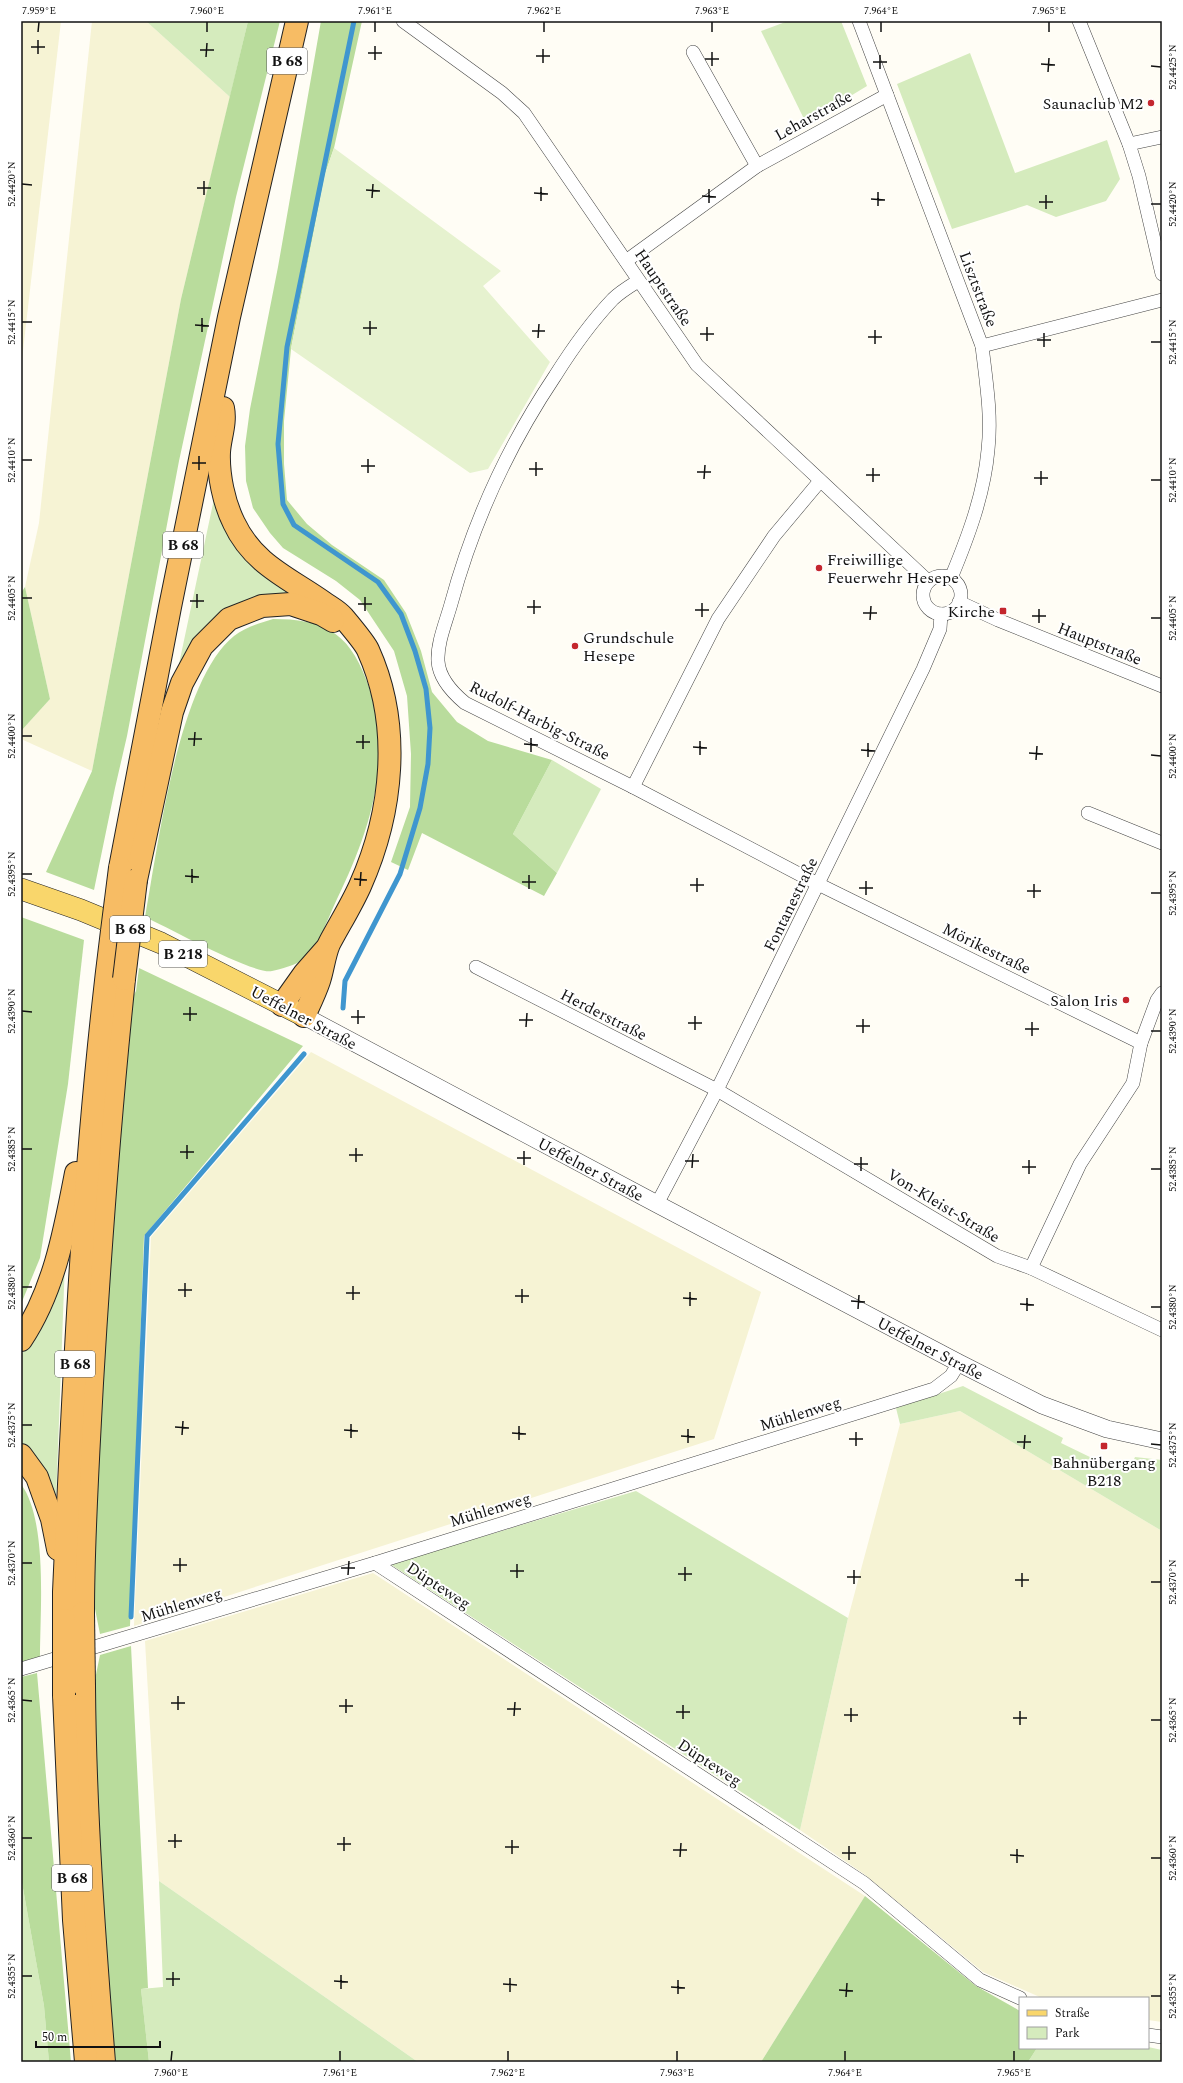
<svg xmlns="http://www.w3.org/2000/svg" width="1183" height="2083" viewBox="0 0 1183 2083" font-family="Spectral,serif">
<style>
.farmland{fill:#f6f3d4}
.green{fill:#d5ebbd}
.forest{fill:#b9dc9c}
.pitch{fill:#e6f2cf}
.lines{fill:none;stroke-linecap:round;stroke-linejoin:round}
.stream{stroke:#3f96cf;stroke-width:5}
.minor-casing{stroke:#444;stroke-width:14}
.tertiary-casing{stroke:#444;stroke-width:18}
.primary-casing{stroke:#222;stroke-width:22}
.trunk-casing{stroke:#222;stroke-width:24}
.minor{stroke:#fff;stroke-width:13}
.tertiary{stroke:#fff;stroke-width:17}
.primary{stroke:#f9d66b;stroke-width:21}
.trunk{stroke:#f7bc64;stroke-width:22}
.trunk-bridge-casing{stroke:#222;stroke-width:24;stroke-linecap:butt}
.trunk-bridge{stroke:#f7bc64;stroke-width:22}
.ticks{fill:none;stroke:#111;stroke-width:1.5}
.poi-dot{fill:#c4262e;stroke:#fff;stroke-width:1.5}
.labels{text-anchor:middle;stroke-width:4;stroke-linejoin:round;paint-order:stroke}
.shield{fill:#fff;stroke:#585858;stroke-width:1}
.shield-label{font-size:15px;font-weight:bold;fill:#111}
.poi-label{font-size:16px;fill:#111;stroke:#fff;text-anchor:end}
.street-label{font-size:16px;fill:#111;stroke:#fff}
.neatline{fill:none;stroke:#111;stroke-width:1.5}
.ticks-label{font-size:10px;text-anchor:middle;fill:#111}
</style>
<rect width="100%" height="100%" fill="#fffdf5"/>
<!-- farmland -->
<g class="farmland">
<polygon points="21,21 61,21 21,368"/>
<polygon points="92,21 146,21 230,97 181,299 92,771 21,739 21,731 50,699 25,587 39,523"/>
<polygon points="311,1052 761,1292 714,1439 134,1626 151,1237"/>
<polygon points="960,1411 1162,1531 1162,2022 1148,2020 1148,1998 1042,1998 983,1972 864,1874 800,1830 848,1618 900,1424"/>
<polygon points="373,1573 865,1896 761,2062 418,2062 159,1881 145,1641"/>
</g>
<!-- green -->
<g class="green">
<polygon points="146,21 248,21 230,97"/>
<polygon points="788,21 841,21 867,86 806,123 761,31"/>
<polygon points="970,53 1015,173 1107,140 1120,179 1106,201 1056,217 1027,205 952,229 897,84"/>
<path d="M215,494C223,517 232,542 248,561C262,579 285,589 304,599L193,640L179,664Z"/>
<polygon points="552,760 601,789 557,873 513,834"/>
<polygon points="65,1262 56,1500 45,1473 21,1443 21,1355 38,1331"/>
<polygon points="963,1386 1063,1438 1061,1443 1094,1459 1131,1466 1135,1457 1162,1460 1162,1531 960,1411 900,1424 896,1408"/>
<polygon points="636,1491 848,1618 800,1830 390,1564"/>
<polygon points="21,1877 44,2006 49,2062 21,2062"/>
<polygon points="159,1881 418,2062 149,2062 141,1989 163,1987"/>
<polygon points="1148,2047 1162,2050 1162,2062 1028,2062 1037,2048"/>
</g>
<!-- forest -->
<g class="forest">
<polygon points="248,21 280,21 236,197 179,461 127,736 115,788 94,890 46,872 92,771 181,299"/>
<polygon points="321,21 362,21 334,148 325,174 291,349 284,421 284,464 287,500 307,524 332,545 384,580 406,613 421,651 432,692 457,722 488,741 552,760 513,834 557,873 544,896 422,833 408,870 391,862 410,807 411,754 407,696 394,651 360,600 336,581 283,548 270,533 253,508 246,481 245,446 250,409 278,267"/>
<polygon points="25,587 50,699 21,731 21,593"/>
<path d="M273,619C322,619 348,631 366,679C395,755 371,829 337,899C327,920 320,944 303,959C297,965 280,969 272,971C254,975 167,927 145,917C158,847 178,681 234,636C245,627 260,623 273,619Z"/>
<polygon points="21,917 84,940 68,1084 40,1258 21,1304"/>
<polygon points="139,968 303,1046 144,1236 130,1626 100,1634 92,1594 99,1364 131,1000 136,991"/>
<path d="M21,1484C48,1521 40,1611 40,1657L21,1664Z"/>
<polygon points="131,1646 148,1988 141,1989 149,2062 113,2062 95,1766 94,1684 100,1655"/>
<polygon points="37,1673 71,2062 49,2062 44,2006 21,1877 21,1677"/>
<polygon points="865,1896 976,1986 1020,2011 1020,2048 1037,2048 1028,2062 761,2062"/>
</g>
<!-- pitch -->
<polygon class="pitch" points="334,148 501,271 483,286 550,362 488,469 470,473 291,349 325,174"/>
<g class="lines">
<!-- stream -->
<g class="stream">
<polyline points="343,1008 345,981 400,874 420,808 428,764 430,728 426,689 415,651 401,614 378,582 294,525 283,504 278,444 287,347 354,21"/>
<polyline points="131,1617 147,1236 304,1054"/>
</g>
<defs>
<g id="minor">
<polyline points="403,21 502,93 524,113 697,365 928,581"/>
<path d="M859,21L982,346C986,381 992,415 988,450C984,495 968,537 951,578"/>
<polyline points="1079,21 1129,144 1139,176 1162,274"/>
<polyline points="693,52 757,166"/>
<polyline points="1129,144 1162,137"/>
<polyline points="626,261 757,166 887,95"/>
<path d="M638,281C630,286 620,292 613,299C591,322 572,349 555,376C508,446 473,523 451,604C446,622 437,643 438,661C439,678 453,693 465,703L633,787L818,884L1141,1043"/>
<polyline points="982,346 1162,300"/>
<circle cx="942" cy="595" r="19"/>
<polyline points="959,602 998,620 1162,686"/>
<polyline points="633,787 718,619 774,536 820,481"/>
<polyline points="1088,813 1162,843"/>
<polyline points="476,967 717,1090 997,1256 1031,1268 1162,1330"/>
<polyline points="657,1204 717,1090 923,669 940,629 941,614"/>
<polyline points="1031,1268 1080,1164 1133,1083 1141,1043 1157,1000 1162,993"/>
<polyline points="375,1563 864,1883 980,1980 1020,1998"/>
<polyline points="21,1669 375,1563 934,1389 951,1376 959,1363"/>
<polyline points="1148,2035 1162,2037"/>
</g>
<g id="tertiary">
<path id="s1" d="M304,1016L657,1204L959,1363L1042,1405L1107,1429L1162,1441"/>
</g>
<polyline id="primary" points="21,889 81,910 161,943 304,1016"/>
<g id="trunk">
<path d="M223,408C226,423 220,437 219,452C218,475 224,503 234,523C253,564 289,578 323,602C330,607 338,611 343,617C348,623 365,643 368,650C402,725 393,812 360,886C351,906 339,925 329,944C324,956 323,969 319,981C315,993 309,1005 304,1016"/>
<polyline points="120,868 170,607 229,317 297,21"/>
<polyline points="136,880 172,712 182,683 202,646 229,619 262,606 291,604 321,614 333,621"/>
<polyline points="282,1005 304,974 326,949"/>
<path d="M21,1340C54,1291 65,1230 76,1173"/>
<polyline points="21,1455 37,1477 52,1519 58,1549"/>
<path d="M83,1613C83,1536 88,1460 92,1383C100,1248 110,1114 124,979"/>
<path d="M64,1620V1592C74,1371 84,1151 112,931"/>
<path d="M84,1686C85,1812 94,1937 104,2062"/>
<polyline points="64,1695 74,1920 86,2062"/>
</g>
</defs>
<!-- minor casing -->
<use href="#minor" class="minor-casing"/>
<!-- tertiary casing -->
<use href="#tertiary" class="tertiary-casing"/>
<!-- primary casing -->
<use href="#primary" class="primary-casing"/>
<!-- trunk casing -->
<use href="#trunk" class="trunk-casing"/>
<!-- minor -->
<use href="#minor" class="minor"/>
<!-- tertiary -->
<use href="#tertiary" class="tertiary"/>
<!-- primary -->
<use href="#primary" class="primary"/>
<!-- trunk -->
<use href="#trunk" class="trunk"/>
<defs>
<g id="trunk-bridge">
<polyline points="112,931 120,868"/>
<polyline points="124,979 136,880"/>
<polyline points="83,1613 84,1686"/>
<polyline points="64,1620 64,1695"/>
</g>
</defs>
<!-- trunk-bridge casing -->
<use href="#trunk-bridge" class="trunk-bridge-casing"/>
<!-- trunk-bridge -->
<use href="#trunk-bridge" class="trunk-bridge"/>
</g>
<!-- ticks -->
<path class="ticks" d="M38,32L39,22M207,32V22M375,32V22M544,32V22M712,32V22M881,32V22M1049,32V22M31,47H45M200,50H214M368,53H382M38,54V40M536,56H550M206,57L207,43M705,59H719M375,60V46M873,62H887M543,63V49M1041,64L1055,65M712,66V52M1151,66L1161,67M880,69V55M1048,72L1049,58M22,184L32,185M197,188H211M366,190L380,191M534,193L548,194M204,195V181M702,196L716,197M372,198L373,184M871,199L885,200M541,201V187M1039,202H1053M709,203V189M1151,204H1161M878,206V192M1046,209V195M22,322H32M195,325L209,326M363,328H377M532,331H545M202,332V318M700,334H714M370,335V321M868,337H882M538,338L539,324M1037,340H1051M707,341V327M1151,342H1161M875,344V330M1044,347V333M22,460H32M192,463H206M361,466H375M529,469H543M199,470V456M697,472H711M368,473V459M866,475H880M536,476V462M1034,478H1048M704,479L705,465M1151,480H1161M873,482V468M1041,485V471M22,598H32M190,601H204M358,604H372M527,607H541M197,608V594M695,610H709M365,611V597M863,613H877M534,614V600M1032,616H1046M702,617V603M1151,618H1161M870,620L871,606M1039,623V609M22,736H32M188,739H202M356,742H370M524,744L538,745M194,746L195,732M693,747L707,748M363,749V735M861,750L875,751M531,752V738M1029,753L1043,754M700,755V741M1151,755L1161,756M868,757V743M1036,760L1037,746M22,874H32M185,876L199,877M354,879L367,880M522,882H536M192,883V869M690,885H704M360,886L361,872M859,888H873M529,889V875M1027,891H1041M697,892V878M1151,893H1161M866,895V881M1034,898V884M22,1011L32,1012M183,1014H197M351,1017H365M519,1020H533M190,1021V1007M688,1023H702M358,1024V1010M856,1026H870M526,1027L527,1013M1025,1029H1039M695,1030V1016M1151,1031H1161M863,1033V1019M1032,1036V1022M22,1149H32M180,1152H194M349,1155H363M517,1158H531M187,1159V1145M685,1161H699M356,1162V1148M854,1164H868M524,1165V1151M1022,1167H1036M692,1168L693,1154M1151,1169H1161M861,1171V1157M1029,1174V1160M22,1287H32M178,1290H192M346,1293H360M515,1296H529M185,1297V1283M683,1298L697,1299M353,1300V1286M851,1301L865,1302M522,1303V1289M1020,1304L1034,1305M690,1306V1292M1151,1307H1161M858,1309L859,1295M1027,1311V1298M22,1425H32M175,1427L189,1428M344,1430L358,1431M512,1433L526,1434M182,1435L183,1421M681,1436L695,1437M351,1438V1424M849,1439H863M519,1440V1426M1017,1442H1031M688,1443V1429M1151,1444L1161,1445M856,1446V1432M1024,1449L1025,1435M22,1563H32M173,1565H187M341,1568H355M510,1571H524M180,1572V1558M678,1574H692M348,1575L349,1561M847,1577H861M517,1578V1564M1015,1580H1029M685,1581V1567M1151,1582H1161M854,1584V1570M1022,1587V1573M22,1700L32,1701M171,1703H185M339,1706H353M507,1709H521M178,1710V1696M676,1712H690M346,1713V1699M844,1715H858M514,1716L515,1702M1013,1718H1027M683,1719V1705M1151,1720H1161M851,1722V1708M1020,1725V1711M22,1838H32M168,1841H182M337,1844H351M505,1847H519M175,1848V1834M673,1850H687M344,1851V1837M842,1853H856M512,1854V1840M1010,1855L1024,1856M680,1857L681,1843M1151,1858H1161M849,1860V1846M1017,1863V1849M22,1976H32M166,1979H180M334,1981L348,1982M503,1984L517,1985M173,1986V1972M671,1987L685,1988M341,1989V1975M839,1990L853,1991M510,1992V1978M678,1994V1980M1151,1996H1161M846,1997L847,1983M171,2061L172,2051M340,2061V2051M508,2061V2051M677,2061V2051M845,2061V2051M1014,2061V2051"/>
<!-- markers -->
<g class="poi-dot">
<circle cx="1151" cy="103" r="4"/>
<circle cx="819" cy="568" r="4"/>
<rect x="999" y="607" width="8" height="8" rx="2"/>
<circle cx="575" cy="646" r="4"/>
<circle cx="1126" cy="1000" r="4"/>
<rect x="1100" y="1442" width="8" height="8" rx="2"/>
</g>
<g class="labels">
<!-- shield labels -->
<g class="shield">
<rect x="267" y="48" width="40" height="26" rx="3"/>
<rect x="163" y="532" width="40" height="26" rx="3"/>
<rect x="110" y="916" width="40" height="26" rx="3"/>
<rect x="159" y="941" width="48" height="26" rx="3"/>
<rect x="55" y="1351" width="40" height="26" rx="3"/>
<rect x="52" y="1865" width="40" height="26" rx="3"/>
</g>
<g class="shield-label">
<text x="287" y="66">B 68</text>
<text x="183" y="550">B 68</text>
<text x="130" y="934">B 68</text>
<text x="183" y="959">B 218</text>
<text x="75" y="1369">B 68</text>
<text x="72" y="1883">B 68</text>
</g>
<!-- poi labels -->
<g class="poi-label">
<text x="1143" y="109">Saunaclub M2</text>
<text x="827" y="565" text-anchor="start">Freiwillige<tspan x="827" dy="18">Feuerwehr Hesepe</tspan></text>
<text x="995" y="617">Kirche</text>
<text x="583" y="643" text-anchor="start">Grundschule<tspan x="583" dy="18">Hesepe</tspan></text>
<text x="1118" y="1006">Salon Iris</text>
<text x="1104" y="1468" text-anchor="middle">Bahnübergang<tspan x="1104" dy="18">B218</tspan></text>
</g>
<!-- street labels -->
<g class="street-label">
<text transform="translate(813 115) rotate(-29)" y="6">Leharstraße</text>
<text transform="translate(664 287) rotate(56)" y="6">Hauptstraße</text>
<text transform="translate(979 289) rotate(69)" y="6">Lisztstraße</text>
<text transform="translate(1100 643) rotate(22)" y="6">Hauptstraße</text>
<text transform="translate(540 720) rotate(27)" y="6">Rudolf-Harbig-Straße</text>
<text transform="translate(790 904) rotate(-64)" y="6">Fontanestraße</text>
<text transform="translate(987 948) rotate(26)" y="6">Mörikestraße</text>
<text transform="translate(604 1014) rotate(27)" y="6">Herderstraße</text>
<text transform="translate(304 1017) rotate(28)" y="6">Ueffelner Straße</text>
<text dy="6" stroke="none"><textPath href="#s1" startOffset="325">Ueffelner Straße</textPath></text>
<text transform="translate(944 1205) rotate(31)" y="6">Von-Kleist-Straße</text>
<text dy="6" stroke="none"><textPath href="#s1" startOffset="709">Ueffelner Straße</textPath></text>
<text transform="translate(800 1413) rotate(-17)" y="6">Mühlenweg</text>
<text transform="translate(490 1509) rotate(-17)" y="6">Mühlenweg</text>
<text transform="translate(439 1585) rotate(33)" y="6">Düpteweg</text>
<text transform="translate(181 1604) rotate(-17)" y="6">Mühlenweg</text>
<text transform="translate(710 1762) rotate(33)" y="6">Düpteweg</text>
</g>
</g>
<!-- border -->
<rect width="1183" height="2083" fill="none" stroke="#ffffff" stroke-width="44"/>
<!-- legend -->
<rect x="1019" y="1997" width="130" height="52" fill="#ffffff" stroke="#a0a0a0"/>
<rect x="1027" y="2010" width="20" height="6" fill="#f9d66b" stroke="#a0a0a0"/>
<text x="1055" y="2017" font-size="12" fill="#111111">Straße</text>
<rect x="1027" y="2027" width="20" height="12" fill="#d5ebbd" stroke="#a0a0a0"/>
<text x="1055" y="2037" font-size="12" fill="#111111">Park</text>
<!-- scale -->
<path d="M36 2041v6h124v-6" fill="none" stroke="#111111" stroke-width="2"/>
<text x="42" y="2041" font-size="12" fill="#111111" stroke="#ffffff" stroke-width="3" paint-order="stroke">50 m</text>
<rect x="22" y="22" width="1139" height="2039" class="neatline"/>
<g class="ticks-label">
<text x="39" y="14">7.959°E</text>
<text x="207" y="14">7.960°E</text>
<text x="375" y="14">7.961°E</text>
<text x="544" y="14">7.962°E</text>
<text x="712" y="14">7.963°E</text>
<text x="881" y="14">7.964°E</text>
<text x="1049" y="14">7.965°E</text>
<text transform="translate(1172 67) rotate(-90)" y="4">52.4425°N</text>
<text transform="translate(11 184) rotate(-90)" y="4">52.4420°N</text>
<text transform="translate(1172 204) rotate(-90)" y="4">52.4420°N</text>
<text transform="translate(11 322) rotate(-90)" y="4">52.4415°N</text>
<text transform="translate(1172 342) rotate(-90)" y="4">52.4415°N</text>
<text transform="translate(11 460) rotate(-90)" y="4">52.4410°N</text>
<text transform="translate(1172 480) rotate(-90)" y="4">52.4410°N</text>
<text transform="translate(11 598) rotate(-90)" y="4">52.4405°N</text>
<text transform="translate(1172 618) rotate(-90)" y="4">52.4405°N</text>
<text transform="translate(11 736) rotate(-90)" y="4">52.4400°N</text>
<text transform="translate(1172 756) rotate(-90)" y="4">52.4400°N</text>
<text transform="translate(11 874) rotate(-90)" y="4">52.4395°N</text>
<text transform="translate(1172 893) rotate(-90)" y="4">52.4395°N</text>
<text transform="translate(11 1011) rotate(-90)" y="4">52.4390°N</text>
<text transform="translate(1172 1031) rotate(-90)" y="4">52.4390°N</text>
<text transform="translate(11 1149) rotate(-90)" y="4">52.4385°N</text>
<text transform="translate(1172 1169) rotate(-90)" y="4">52.4385°N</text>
<text transform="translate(11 1287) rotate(-90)" y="4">52.4380°N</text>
<text transform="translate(1172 1307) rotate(-90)" y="4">52.4380°N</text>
<text transform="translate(11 1425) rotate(-90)" y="4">52.4375°N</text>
<text transform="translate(1172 1445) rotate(-90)" y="4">52.4375°N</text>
<text transform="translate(11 1563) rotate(-90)" y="4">52.4370°N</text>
<text transform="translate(1172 1582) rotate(-90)" y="4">52.4370°N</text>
<text transform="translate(11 1700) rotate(-90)" y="4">52.4365°N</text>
<text transform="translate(1172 1720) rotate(-90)" y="4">52.4365°N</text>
<text transform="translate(11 1838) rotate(-90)" y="4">52.4360°N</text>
<text transform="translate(1172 1858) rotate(-90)" y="4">52.4360°N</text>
<text transform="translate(11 1976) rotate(-90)" y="4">52.4355°N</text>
<text transform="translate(1172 1996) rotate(-90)" y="4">52.4355°N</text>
<text x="171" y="2076">7.960°E</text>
<text x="340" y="2076">7.961°E</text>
<text x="508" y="2076">7.962°E</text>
<text x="677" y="2076">7.963°E</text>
<text x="845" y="2076">7.964°E</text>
<text x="1014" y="2076">7.965°E</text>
</g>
</svg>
